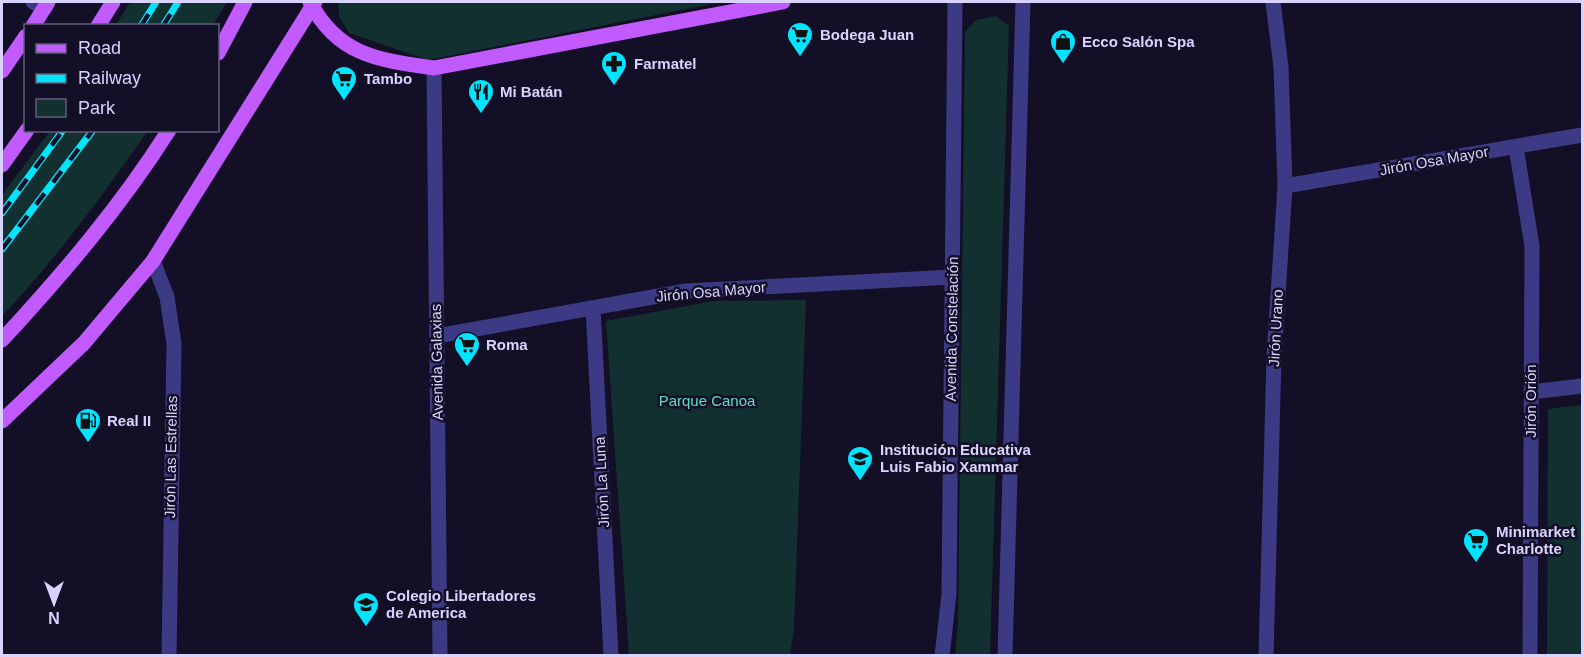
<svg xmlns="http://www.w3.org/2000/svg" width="1584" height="657" viewBox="0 0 1584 657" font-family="Arial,sans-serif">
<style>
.green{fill:#12302f}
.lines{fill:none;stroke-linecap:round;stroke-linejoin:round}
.minor{stroke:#3d3a85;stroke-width:15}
.major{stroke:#c25bff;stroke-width:15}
.rail-casing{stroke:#00e5ff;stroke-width:7}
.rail{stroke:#130f26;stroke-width:4.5;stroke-dasharray:14;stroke-linecap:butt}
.labels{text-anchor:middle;stroke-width:5;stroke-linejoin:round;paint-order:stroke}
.poi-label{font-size:15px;font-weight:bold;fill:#d9d4ff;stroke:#130f26;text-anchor:start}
.street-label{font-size:15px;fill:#d9d4ff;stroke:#130f26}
.park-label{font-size:15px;fill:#5fe0c0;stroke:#130f26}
</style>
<rect width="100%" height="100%" fill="#130f26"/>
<!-- green -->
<g class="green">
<polygon points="130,2 227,2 213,25 116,25"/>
<polygon points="338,2 722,2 428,60 349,33 339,16"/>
<polygon points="996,16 1009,26 990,655 955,655 958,623 965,32 976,20"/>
<path d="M50,131H148C102,196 57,258 2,316V195Z"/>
<polygon points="806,300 794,628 790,655 629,655 606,321 714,301"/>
<polygon points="1582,405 1582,655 1547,655 1548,409"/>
</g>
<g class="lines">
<!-- minor -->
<g class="minor">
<polyline points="33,2 45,8"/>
<polyline points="434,68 440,656"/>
<polyline points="1516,147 1532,246 1530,656"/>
<polyline points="1285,186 1582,135"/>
<polyline points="153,261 167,297 174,344 169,656"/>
<polyline points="593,308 611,656"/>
<polyline points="437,336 686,291 953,277"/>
<polyline points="1531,392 1582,386"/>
<polyline points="942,656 949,594 955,2"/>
<polyline points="1005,656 1023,2"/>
<polyline points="1266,656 1274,357 1285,186 1281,67 1273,2"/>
</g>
<!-- major -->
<g class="major">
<path d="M310,2C338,56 379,60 434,68L783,2"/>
<polyline points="33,26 48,2"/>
<polyline points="98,26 113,2"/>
<polyline points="218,53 245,2"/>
<polyline points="2,71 26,36"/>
<polyline points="2,165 27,130"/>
<path d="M2,340C63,274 121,206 169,130"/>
<polyline points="2,421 84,343 153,261 315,2"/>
</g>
<defs>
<g id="rail">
<polyline points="141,26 156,2"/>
<polyline points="163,26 178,2"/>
<polyline points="2,213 63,130"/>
<polyline points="2,249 93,130"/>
</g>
</defs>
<!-- rail casing -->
<use href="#rail" class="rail-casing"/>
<!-- rail -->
<use href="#rail" class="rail"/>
</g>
<!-- icons -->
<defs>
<symbol id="supermarket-pin" viewBox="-11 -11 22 30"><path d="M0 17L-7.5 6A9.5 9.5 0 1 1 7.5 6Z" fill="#00e5ff" stroke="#130f26"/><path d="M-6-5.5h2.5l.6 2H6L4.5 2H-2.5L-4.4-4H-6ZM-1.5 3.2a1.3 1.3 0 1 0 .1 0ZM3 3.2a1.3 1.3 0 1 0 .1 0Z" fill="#111"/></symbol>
<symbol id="shop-pin" viewBox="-11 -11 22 30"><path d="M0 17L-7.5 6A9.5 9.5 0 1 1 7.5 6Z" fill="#00e5ff" stroke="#130f26"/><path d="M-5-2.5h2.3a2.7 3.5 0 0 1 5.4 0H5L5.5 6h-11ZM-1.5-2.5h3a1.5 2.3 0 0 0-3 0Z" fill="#111"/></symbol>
<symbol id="pharmacy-pin" viewBox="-11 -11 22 30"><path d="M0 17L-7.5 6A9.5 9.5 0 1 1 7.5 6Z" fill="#00e5ff" stroke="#130f26"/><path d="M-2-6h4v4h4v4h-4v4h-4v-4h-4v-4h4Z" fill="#111"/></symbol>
<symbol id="restaurant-pin" viewBox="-11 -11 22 30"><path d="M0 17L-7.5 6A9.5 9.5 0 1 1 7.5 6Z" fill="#00e5ff" stroke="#130f26"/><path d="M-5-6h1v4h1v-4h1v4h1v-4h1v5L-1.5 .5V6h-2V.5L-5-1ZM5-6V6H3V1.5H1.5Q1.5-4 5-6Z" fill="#111"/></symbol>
<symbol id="fuel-pin" viewBox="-11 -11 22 30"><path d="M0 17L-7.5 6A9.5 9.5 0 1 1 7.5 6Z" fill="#00e5ff" stroke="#130f26"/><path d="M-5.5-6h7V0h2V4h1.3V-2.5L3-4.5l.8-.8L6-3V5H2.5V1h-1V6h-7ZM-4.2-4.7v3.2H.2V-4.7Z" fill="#111"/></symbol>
<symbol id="school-pin" viewBox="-11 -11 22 30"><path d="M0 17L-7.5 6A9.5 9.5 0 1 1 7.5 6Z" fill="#00e5ff" stroke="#130f26"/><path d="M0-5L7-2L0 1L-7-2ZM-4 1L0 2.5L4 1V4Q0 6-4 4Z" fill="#111"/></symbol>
</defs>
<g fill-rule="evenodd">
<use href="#supermarket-pin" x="785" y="20" width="30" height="40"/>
<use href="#shop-pin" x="1048" y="27" width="30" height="40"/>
<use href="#pharmacy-pin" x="599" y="49" width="30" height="40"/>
<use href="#supermarket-pin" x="329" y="64" width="30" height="40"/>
<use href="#restaurant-pin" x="466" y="77" width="30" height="40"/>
<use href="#supermarket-pin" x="452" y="330" width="30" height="40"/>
<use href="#fuel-pin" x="73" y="406" width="30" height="40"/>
<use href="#school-pin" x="845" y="444" width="30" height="40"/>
<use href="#supermarket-pin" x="1461" y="526" width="30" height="40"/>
<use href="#school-pin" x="351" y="590" width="30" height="40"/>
</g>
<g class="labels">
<!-- poi labels -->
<g class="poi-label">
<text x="820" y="40">Bodega Juan</text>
<text x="1082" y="47">Ecco Salón Spa</text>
<text x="634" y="69">Farmatel</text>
<text x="364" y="84">Tambo</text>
<text x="500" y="97">Mi Batán</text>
<text x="486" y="350">Roma</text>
<text x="107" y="426">Real II</text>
<text x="880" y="455">Institución Educativa<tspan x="880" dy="17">Luis Fabio Xammar</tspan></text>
<text x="1496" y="537">Minimarket<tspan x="1496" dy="17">Charlotte</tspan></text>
<text x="386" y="601">Colegio Libertadores<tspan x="386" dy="17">de America</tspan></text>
</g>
<!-- street labels -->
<g class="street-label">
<text transform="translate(1434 161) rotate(-10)" y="5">Jirón Osa Mayor</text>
<text transform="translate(711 292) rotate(-5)" y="5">Jirón Osa Mayor</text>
<text transform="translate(1276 328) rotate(-87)" y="5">Jirón Urano</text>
<text transform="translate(952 329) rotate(-89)" y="5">Avenida Constelación</text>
<text transform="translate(437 362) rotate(-91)" y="5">Avenida Galaxias</text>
<text transform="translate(1531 401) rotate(-90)" y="5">Jirón Orión</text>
<text transform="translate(171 457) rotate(-89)" y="5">Jirón Las Estrellas</text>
<text transform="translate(602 482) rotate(-93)" y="5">Jirón La Luna</text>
</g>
<!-- park labels -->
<g class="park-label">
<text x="707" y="406">Parque Canoa</text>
</g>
</g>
<!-- border -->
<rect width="1584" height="657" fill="none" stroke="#d9d4ff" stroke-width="6"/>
<!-- legend -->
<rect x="24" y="24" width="195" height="108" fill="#130f26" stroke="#625e7d" stroke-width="1.5"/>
<rect x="36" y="44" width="30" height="9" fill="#c25bff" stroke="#625e7d" stroke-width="1.5"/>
<text x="78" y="54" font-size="18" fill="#d9d4ff">Road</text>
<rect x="36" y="74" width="30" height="9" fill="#00e5ff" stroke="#625e7d" stroke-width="1.5"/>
<text x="78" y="84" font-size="18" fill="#d9d4ff">Railway</text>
<rect x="36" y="99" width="30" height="18" fill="#12302f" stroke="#625e7d" stroke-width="1.5"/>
<text x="78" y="114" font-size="18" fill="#d9d4ff">Park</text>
<!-- north arrow -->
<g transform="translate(54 603) rotate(180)" stroke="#130f26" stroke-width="4.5" paint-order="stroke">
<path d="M0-4.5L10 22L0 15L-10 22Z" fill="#d9d4ff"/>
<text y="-9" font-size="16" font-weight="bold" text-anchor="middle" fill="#d9d4ff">N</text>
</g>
</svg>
